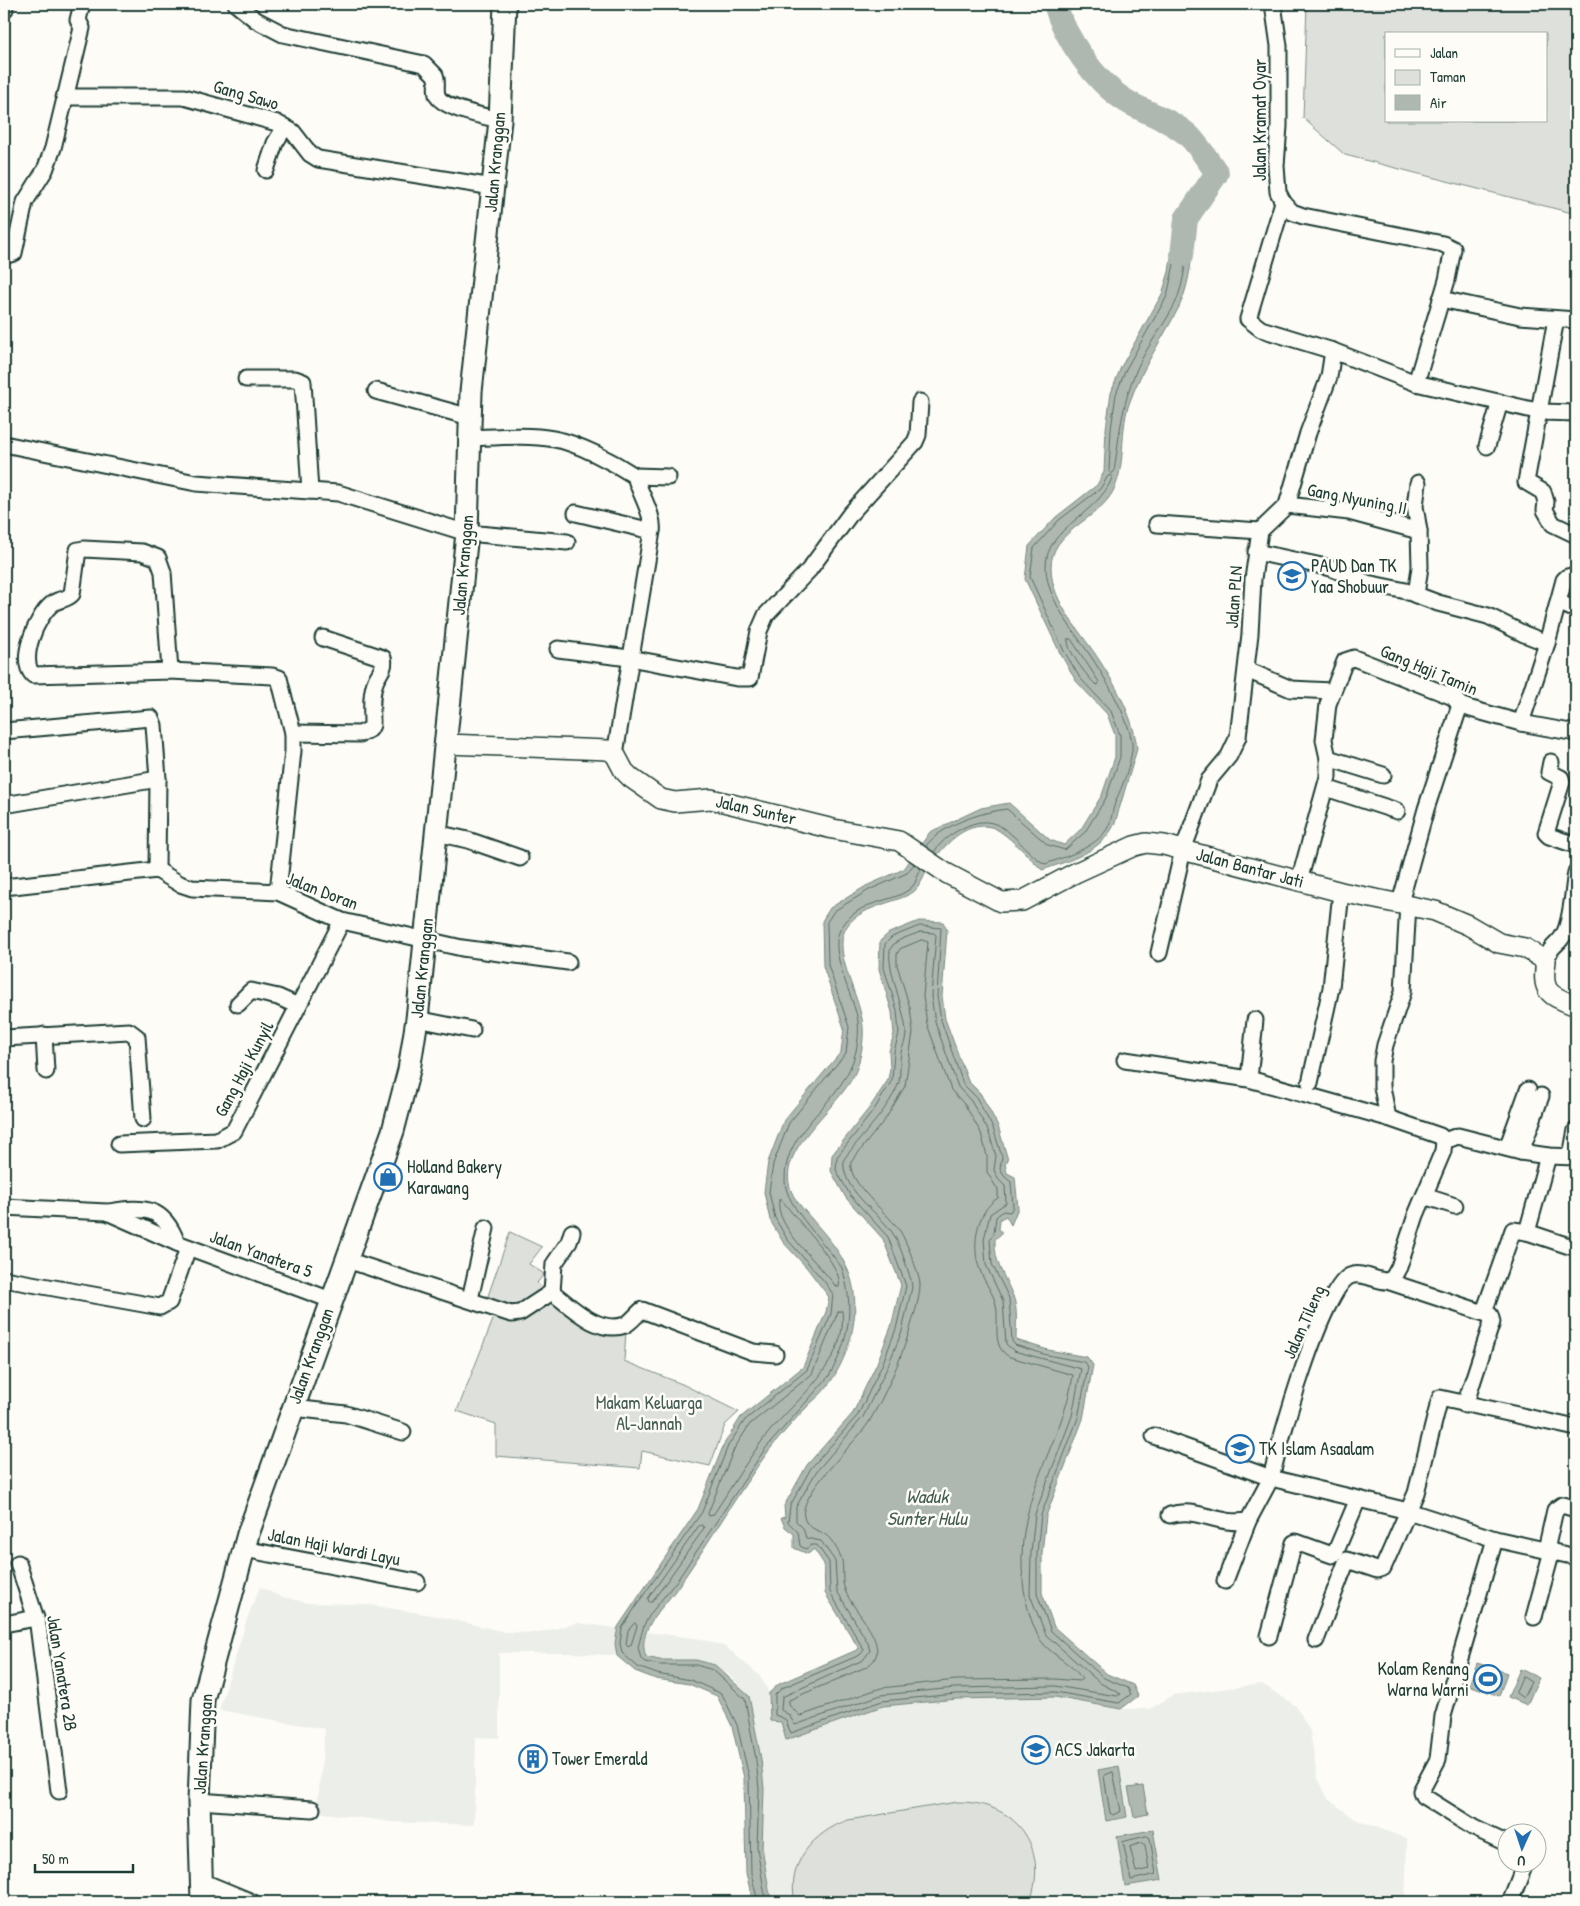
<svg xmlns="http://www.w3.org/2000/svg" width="1580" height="1906" viewBox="0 0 1580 1906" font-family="'Patrick Hand',sans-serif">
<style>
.built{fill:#eceee9}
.green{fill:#dde0db;stroke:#7e8e88;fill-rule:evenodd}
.water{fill:#aeb8b1;stroke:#75877f}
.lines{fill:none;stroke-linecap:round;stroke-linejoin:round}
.shore{stroke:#586e66;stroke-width:1}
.river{stroke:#aeb8b1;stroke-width:24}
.minor-casing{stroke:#1f3d34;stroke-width:19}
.tertiary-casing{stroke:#1f3d34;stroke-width:22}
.secondary-casing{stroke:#1f3d34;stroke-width:25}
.minor{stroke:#fdfcf7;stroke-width:15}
.tertiary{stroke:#fdfcf7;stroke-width:19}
.secondary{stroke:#fdfcf7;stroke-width:21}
.labels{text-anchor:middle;stroke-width:5;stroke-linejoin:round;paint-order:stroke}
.street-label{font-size:18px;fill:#1f3d34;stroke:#fdfcf7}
.poi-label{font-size:18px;fill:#1f3d34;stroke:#fdfcf7;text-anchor:start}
.park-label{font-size:18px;fill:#455e55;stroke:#fdfcf7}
.water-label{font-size:19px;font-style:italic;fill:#435c53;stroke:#fdfcf7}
</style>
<rect width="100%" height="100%" fill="#fdfcf7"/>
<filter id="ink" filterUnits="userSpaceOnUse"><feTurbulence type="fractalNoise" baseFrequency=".02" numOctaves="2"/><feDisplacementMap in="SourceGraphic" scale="10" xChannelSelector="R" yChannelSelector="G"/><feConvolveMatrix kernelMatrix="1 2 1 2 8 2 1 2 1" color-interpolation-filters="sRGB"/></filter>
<g filter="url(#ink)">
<!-- built -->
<polygon class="built" points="260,1587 279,1596 307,1603 364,1604 437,1616 505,1632 538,1633 577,1623 701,1639 726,1647 760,1676 769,1693 770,1721 822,1728 884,1706 957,1699 1055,1697 1121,1709 1150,1709 1173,1695 1262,1684 1296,1706 1310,1731 1317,1776 1328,1799 1355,1819 1407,1839 1405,1902 771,1902 762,1848 764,1789 761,1759 749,1696 728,1674 696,1660 659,1660 646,1657 573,1653 499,1653 499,1738 476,1737 474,1825 392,1822 317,1812 325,1729 219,1710 248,1616"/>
<!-- green -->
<g class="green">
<path d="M1307,4H1576V214L1345,155L1303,118ZM1386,34H1546V121H1386Z"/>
<polygon points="510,1232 542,1247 529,1264 544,1274 537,1283 568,1311 626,1332 624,1361 682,1384 739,1412 725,1425 710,1466 642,1451 640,1468 496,1456 496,1424 457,1411 500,1302 488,1296"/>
<path d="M957,1802C1015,1801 1050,1846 1030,1902H795C786,1863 814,1832 848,1820Z"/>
</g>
<!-- water -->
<g class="water">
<path d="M1176,224L1195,225C1192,252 1191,282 1179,307C1162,340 1141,369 1129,404C1119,432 1127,467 1112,493C1096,521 1051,531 1051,567C1051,604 1083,633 1101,663C1118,689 1134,719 1137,749L1115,823C1103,851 1069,861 1042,870C1032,860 1004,830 991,827C964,821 943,847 930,865C924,874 921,887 912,893C891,905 851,907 843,935C837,959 858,995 862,1019C865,1035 862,1053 857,1068C843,1109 764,1152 796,1200C812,1221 835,1242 846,1266C865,1304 851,1356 826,1388C820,1396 812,1401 805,1409C794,1420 780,1437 770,1449C736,1495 708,1545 675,1591C661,1610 636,1631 646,1657L659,1660H696L715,1665L749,1696L761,1759L764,1789L762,1848L771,1902H753L746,1873L744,1778L732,1726L717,1696L689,1684L656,1679L635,1671L617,1656L615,1643L618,1627L698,1509L724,1444L741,1417L803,1367L826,1312L829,1297L807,1268L783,1242L770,1220L764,1192L768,1162L784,1120L841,1052L844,1028L823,966L822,921L830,908L866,886L904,869L930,832L981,808L1009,803L1050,840L1064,845L1081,829L1102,795L1115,757V735L1107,714L1076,681L1060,653L1025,579L1029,546L1056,517L1097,485L1104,472L1106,429L1111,393L1121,367L1162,294L1169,272Z"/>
<path d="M919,921L943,922L947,930L942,996L945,1019L968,1081L980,1093L989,1109L998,1126L1008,1160L1005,1164L1007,1173L1015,1177L1018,1208L1011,1225L1006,1216L1000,1219L999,1229L1002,1233L995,1239C994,1264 1004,1274 1013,1296C1018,1308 1016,1326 1016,1340L1048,1350L1087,1357L1093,1365L1083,1419L1046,1516L1042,1553V1593L1054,1627L1107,1674L1133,1685L1138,1696L1121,1709L1055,1697L957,1699L883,1706L786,1740L781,1722L770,1721L769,1693L779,1684L859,1649L825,1593L824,1564L814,1549L808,1554L794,1548V1534L785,1527L781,1518L785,1517L784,1506L807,1465L853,1413L877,1363L891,1327L901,1285L883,1239L846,1198L831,1171L832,1155L870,1107L888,1080L890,1068L889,1051L894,1034L892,1012L879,969L880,941L889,933Z"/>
<polygon points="1477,1663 1507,1673 1499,1696 1469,1685"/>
<polygon points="1520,1669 1539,1678 1527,1705 1508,1697"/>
<polygon points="1119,1766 1127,1817 1106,1821 1098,1770"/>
<polygon points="1143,1786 1148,1814 1134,1817 1128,1788"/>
<polygon points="1153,1830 1162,1880 1125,1886 1117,1836"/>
</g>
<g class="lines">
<!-- shore -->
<g class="shore">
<path d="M1182,229L1189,232C1186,256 1185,282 1175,304C1163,327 1146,347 1136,371C1122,403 1119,437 1114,472L1111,474L1109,471L1111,429L1116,394L1126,369L1167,296Z"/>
<path d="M1068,639H1071L1099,682L1098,685L1095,684C1087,676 1066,650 1068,639Z"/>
<path d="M926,846C941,825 981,812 1007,809L1048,845L1065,850L1085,832L1106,798L1120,757V735L1111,711L1080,678L1064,651L1030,577L1034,548L1059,520L1100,489L1108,476L1111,475L1112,478C1099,514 1046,527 1046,566C1046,594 1065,619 1080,641C1096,662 1135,724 1132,750C1130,766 1123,785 1116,800C1112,810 1112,821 1107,829C1095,848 1065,857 1045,864C1018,849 1004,809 967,826C952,833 943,839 934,852"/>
<polygon points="920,926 941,928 937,996 941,1020 963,1084 976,1097 993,1128 1002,1157 1000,1169 1004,1176 1011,1182 1013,1207 1010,1212 1003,1211 996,1217 994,1233 990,1239 992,1264 1009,1298 1012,1341 1015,1345 1047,1355 1084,1362 1088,1367 1078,1418 1041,1515 1037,1553 1037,1594 1051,1631 1104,1678 1128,1688 1131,1694 1119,1703 1055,1692 956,1694 882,1701 791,1733 785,1719 775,1715 775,1695 782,1688 860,1655 864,1650 830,1592 829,1562 817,1545 811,1545 806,1549 800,1546 798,1532 788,1522 790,1506 811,1468 858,1415 882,1365 896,1329 906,1286 888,1237 850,1195 836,1170 837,1157 874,1110 892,1080 894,1052 899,1033 897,1010 884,968 885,944 892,937"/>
<path d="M920,932L934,933L936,935L931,996L935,1022L958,1087L971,1101L988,1130L996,1156L994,1170L998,1179L1005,1186L1006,1203L990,1214L984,1239L986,1265L1003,1301L1006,1344L1014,1351L1081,1369L1072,1416L1035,1514L1031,1553L1030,1595L1046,1635L1100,1683L1121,1694L1117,1696L1055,1686L955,1688L881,1695L795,1725L789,1715L781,1710L782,1697L863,1660L870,1651L868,1643L837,1591L835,1561L821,1541L806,1538L803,1528L796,1521V1507L816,1472L863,1417L887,1368L902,1331L912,1287L911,1280C906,1265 901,1246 892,1232C877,1211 840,1189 844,1159C860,1137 891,1107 899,1082C901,1072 899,1061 901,1052C903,1046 906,1040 906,1033C906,1013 884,961 891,948C895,939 912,936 920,932Z"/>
<path d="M922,940L928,942L923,996L927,1024L951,1090L965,1105L981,1133L987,1156V1172L998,1190V1198C976,1211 971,1247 980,1270C984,1282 994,1294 996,1305C1000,1323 990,1347 1010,1357L1073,1375C1066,1424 1039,1464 1028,1512C1018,1551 1020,1597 1037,1634C1045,1653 1072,1662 1082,1679L1079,1681L1055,1679L956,1680L881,1688L800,1716L789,1705V1700L866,1667C897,1649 852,1611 845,1590C840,1578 846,1564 839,1553C836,1547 831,1539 826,1535C817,1529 807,1529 804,1517C797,1495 858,1441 869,1422C885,1395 900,1362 909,1332C913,1318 920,1299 920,1284C919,1273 905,1237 898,1228C886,1212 847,1182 851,1162L886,1118L905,1086L913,1032L910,1008L897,965V954L900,949Z"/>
<path d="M779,1200H782C794,1218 845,1267 839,1287H836C821,1264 774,1228 779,1200Z"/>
<path d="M842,1311C849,1360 797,1399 769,1432C748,1458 731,1488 713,1515L709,1516L708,1513L734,1449L750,1424L812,1374L838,1312Z"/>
<polygon points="699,1526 702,1525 704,1528 698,1537 652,1602 649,1602 648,1599"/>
<polygon points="635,1623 637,1626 631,1645 628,1647 626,1644 628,1631"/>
<polygon points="1482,1670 1499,1676 1496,1688 1477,1682"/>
<polygon points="1523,1677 1531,1682 1523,1698 1516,1693"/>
<polygon points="1113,1772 1121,1811 1113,1815 1110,1813 1104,1776"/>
<polygon points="1147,1836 1150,1838 1156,1874 1131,1880 1123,1842"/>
<polygon points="1142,1843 1145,1845 1149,1869 1136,1872 1130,1847"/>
<polyline points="758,1902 751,1873 749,1777 737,1725 722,1694 691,1680 657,1674 638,1667 622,1653 620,1643 622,1628 638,1603 702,1512 728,1446 745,1420 807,1370 831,1314 833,1294 824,1281 787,1239 775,1218 769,1192 773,1164 789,1123 846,1053 849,1027 828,965 827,922 834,911 869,890 907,873 914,864"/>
<path d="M766,1902L757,1848L759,1789L756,1760L745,1699L713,1670L696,1665H659L645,1662L641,1659L638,1647L644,1625L651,1613L678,1579L765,1449L829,1376C849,1341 855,1308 842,1268C827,1245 785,1206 785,1181C783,1127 844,1104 856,1051C858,1042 859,1031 858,1021C854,997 828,952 840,930C859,896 895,905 913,886C916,882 918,874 921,869"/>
</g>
<!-- river -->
<path class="river" d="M1055,4C1065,38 1095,82 1126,101C1146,113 1172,120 1189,136C1200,147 1208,161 1217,173L1186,219L1182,255"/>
<defs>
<g id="minor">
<path d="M236,4L256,20L283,34L424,64L435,75C438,81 435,88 437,95C441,108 487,117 500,120"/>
<polyline points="1273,4 1279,46 1279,126 1276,166 1278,192 1283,202 1248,319 1261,329 1333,351 1416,383"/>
<polyline points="4,8 5,9"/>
<polyline points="64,97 184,97 277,123 293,132 310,154 318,159 493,187"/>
<polyline points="266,170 275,143 285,127"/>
<polyline points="1283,202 1292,212 1303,216 1443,244 1453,249 1447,280 1416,383 1541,412 1576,413"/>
<polyline points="4,256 14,253 25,202 45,170 53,148 82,28 78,20 82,4"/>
<polyline points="1441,299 1520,316 1576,320"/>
<polyline points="1556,319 1526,482 1543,492 1546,502 1545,510 1553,524 1576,535"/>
<polyline points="246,379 295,379 303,382 310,491"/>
<polyline points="376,391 470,417"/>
<path d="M469,438C497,437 527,434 554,439C578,443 615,463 635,476C639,492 655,517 652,531"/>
<polyline points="4,444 196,483 338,493 467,533 567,542"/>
<polyline points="1487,446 1500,402"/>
<polyline points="635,476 668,477"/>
<polyline points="1287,505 1349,512 1419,531"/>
<polyline points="576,513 652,531 615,754"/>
<polyline points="1157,524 1260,531"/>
<polyline points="1256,552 1331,568 1367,583 1406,591 1438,603 1488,616 1524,634 1547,643"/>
<polyline points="1416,595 1420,567 1419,531 1415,506 1418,483"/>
<polyline points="1558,602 1576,610"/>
<polyline points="558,649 629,658 737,678 750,678 759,631 766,615 809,570 851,513 915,442 918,435 920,402"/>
<polyline points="1247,670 1291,689 1332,691"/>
<path d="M170,671L163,572L158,558L142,552L84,549L78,550L72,594C67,600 58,599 52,604C37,616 18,659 33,675L170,671L272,676L279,678L293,733V751L278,892"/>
<polyline points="1521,723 1547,643 1564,580 1567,577 1576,575"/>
<polyline points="4,731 151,718 154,725 158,779 157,870"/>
<path d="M293,733L360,734L370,729L372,725C372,711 370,694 376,680C379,673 386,667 383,658L323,638"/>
<polyline points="1328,758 1383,775"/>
<polyline points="1551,762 1549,772 1561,778 1562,782 1546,833 1549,836 1575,845"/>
<polyline points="1326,788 1397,811"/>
<polyline points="4,805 158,779"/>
<polyline points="436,833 468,840 520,858"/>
<polyline points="1299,881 1328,777 1328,758 1324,740 1328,704 1345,661 1354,658 1453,697 1460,705 1471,709 1521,723 1576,733"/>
<polyline points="4,887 157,870 180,884 192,888 278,892 342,921 462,948 568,962"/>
<polyline points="1400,903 1426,809 1460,705"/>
<path d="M1408,904L1403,992L1385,1045L1382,1061V1087L1388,1118L1440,1136L1444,1141L1443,1151L1416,1215L1399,1267L1393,1278L1387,1281C1375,1281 1362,1271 1350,1276C1322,1288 1279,1444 1271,1478L1408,1511L1495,1539L1576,1557"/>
<polyline points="1159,953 1183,850 1209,780 1229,756 1238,737 1250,634 1253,579 1260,531 1287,505 1308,433 1329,377 1333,351"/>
<path d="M1546,961C1551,943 1559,946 1565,932C1572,916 1573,890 1576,872"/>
<polyline points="238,1004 251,991 278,997 298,1006"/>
<polyline points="417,1019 472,1030"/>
<polyline points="44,1035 46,1071"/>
<polyline points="4,1038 129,1031 137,1037 143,1119"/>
<polyline points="1125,1060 1249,1079 1388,1118"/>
<polyline points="1249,1079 1255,1020"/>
<polyline points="1310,1083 1331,988 1341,892"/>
<polyline points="1444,1141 1458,1136 1521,1152 1548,1156 1576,1157"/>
<polyline points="119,1144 217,1140 234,1131 342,921"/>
<polyline points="1507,1148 1528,1090"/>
<polyline points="1521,1152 1541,1096"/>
<polyline points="1571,1156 1576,1130"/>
<polyline points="1424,1196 1455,1206"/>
<polyline points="4,1207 107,1212 177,1243 331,1300"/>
<path d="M109,1212C145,1206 164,1207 177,1243"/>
<polyline points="1527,1232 1548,1156"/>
<path d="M347,1260L511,1314L520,1313L552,1292C570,1306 598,1335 625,1325C630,1323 637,1314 642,1310L753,1352L775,1354"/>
<polyline points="4,1279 160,1307 169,1302 188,1248"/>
<polyline points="1387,1281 1490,1315 1492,1322 1465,1405"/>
<polyline points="552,1292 554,1264 569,1242 572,1232"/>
<polyline points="470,1299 486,1228"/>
<polyline points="1484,1312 1513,1230 1527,1232 1569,1246 1576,1243"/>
<polyline points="293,1408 346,1414 403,1432"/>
<polyline points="1154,1436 1271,1478 1248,1521 1225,1581"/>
<path d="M1170,1515C1197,1506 1217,1526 1248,1521"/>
<polyline points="1495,1539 1443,1716 1438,1759 1421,1791 1423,1796 1474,1828 1508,1844"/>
<polyline points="244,1549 417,1582"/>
<polyline points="1546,1550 1555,1510 1562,1505 1576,1509"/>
<polyline points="18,1563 38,1625 59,1791"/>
<polyline points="1534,1617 1552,1551"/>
<polyline points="4,1624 36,1618"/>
<polyline points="1269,1636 1294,1543 1296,1542 1332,1555 1336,1551 1358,1499"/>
<polyline points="1316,1640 1347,1560 1377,1570 1383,1568 1416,1493 1440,1398 1576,1428"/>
<polyline points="199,1801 312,1809"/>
<polyline points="201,1881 252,1902"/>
<polyline points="1510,1902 1525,1864"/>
</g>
<path id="tertiary" d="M445,744L608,750L615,754L624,771L631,778L661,799L675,802L711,799L833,829L899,841L946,873L1001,902L1022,901L1075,873L1134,846L1146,843L1164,845L1341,892L1435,911L1468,925L1499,943L1525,948L1546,961C1541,993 1549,995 1576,1006"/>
<polyline id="secondary" points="202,1902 199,1801 203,1700 248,1534 393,1131 409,1070 417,1019 467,533 471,392 500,120 505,4"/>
</defs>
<!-- minor casing -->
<use href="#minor" class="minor-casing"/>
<!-- tertiary casing -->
<use href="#tertiary" class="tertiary-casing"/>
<!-- secondary casing -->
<use href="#secondary" class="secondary-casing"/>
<!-- minor -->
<use href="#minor" class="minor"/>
<!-- tertiary -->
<use href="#tertiary" class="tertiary"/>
<!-- secondary -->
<use href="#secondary" class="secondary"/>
</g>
</g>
<!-- icons -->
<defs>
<symbol id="school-ring" viewBox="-11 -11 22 22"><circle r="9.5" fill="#fdfcf7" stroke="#1f6fb2" stroke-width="1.5"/><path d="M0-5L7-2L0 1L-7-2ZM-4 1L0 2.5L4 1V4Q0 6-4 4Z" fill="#1f6fb2"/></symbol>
<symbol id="shop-ring" viewBox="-11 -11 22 22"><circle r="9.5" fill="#fdfcf7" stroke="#1f6fb2" stroke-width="1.5"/><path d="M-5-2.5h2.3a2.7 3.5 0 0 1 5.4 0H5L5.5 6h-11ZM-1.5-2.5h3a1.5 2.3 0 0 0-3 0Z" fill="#1f6fb2"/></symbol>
<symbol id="stadium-ring" viewBox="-11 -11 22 22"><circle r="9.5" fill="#fdfcf7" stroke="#1f6fb2" stroke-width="1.5"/><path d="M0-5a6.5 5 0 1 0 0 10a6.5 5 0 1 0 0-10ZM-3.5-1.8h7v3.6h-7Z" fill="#1f6fb2"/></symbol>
<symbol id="building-ring" viewBox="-11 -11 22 22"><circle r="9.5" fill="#fdfcf7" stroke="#1f6fb2" stroke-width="1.5"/><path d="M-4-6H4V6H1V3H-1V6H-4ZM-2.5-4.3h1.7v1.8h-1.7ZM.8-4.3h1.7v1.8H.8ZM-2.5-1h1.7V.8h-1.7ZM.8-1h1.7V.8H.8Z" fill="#1f6fb2"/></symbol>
</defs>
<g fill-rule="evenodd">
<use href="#school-ring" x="1276" y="560" width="32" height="32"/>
<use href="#shop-ring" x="372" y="1161" width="32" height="32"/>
<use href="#school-ring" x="1224" y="1433" width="32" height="32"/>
<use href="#stadium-ring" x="1472" y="1663" width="32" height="32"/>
<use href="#school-ring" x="1020" y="1734" width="32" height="32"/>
<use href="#building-ring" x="517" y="1743" width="32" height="32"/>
</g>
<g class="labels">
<!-- street labels -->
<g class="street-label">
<text transform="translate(246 95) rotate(16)" y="6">Gang Sawo</text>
<text transform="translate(1260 120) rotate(-90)" y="6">Jalan Kramat Oyar</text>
<text transform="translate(495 162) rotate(-85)" y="6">Jalan Kranggan</text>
<text transform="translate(1357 499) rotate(11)" y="6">Gang Nyuning II</text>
<text transform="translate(463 565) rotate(-85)" y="6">Jalan Kranggan</text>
<text transform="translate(1234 597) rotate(-86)" y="6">Jalan PLN</text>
<text transform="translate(1429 670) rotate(23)" y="6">Gang Haji Tamin</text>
<text transform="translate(756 810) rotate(13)" y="6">Jalan Sunter</text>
<text transform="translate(1250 868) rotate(15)" y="6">Jalan Bantar Jati</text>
<text transform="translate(322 891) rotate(21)" y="6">Jalan Doran</text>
<text transform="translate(422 968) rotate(-84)" y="6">Jalan Kranggan</text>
<text transform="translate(244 1069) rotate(-62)" y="6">Gang Haji Kunyil</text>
<text transform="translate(261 1254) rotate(20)" y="6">Jalan Yanatera 5</text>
<text transform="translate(1304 1322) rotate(-66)" y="6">Jalan Tileng</text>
<text transform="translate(311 1356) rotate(-70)" y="6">Jalan Kranggan</text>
<text transform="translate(334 1547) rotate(11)" y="6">Jalan Haji Wardi Layu</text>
<text transform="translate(62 1673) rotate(81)" y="6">Jalan Yanatera 2B</text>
<text transform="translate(203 1744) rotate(-86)" y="6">Jalan Kranggan</text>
</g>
<!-- poi labels -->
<g class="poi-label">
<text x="1311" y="572">PAUD Dan TK<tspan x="1311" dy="21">Yaa Shobuur</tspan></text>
<text x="407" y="1173">Holland Bakery<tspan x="407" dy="21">Karawang</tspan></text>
<text x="1259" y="1455">TK Islam Asaalam</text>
<text x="1469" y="1675" text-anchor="end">Kolam Renang<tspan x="1469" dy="21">Warna Warni</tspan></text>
<text x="1055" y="1756">ACS Jakarta</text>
<text x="552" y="1765">Tower Emerald</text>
</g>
<!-- park labels -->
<g class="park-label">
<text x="649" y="1409">Makam Keluarga<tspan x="649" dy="21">Al-Jannah</tspan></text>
</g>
<!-- water labels -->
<g class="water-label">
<text x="927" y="1503">Waduk<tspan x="927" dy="22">Sunter Hulu</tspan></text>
</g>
</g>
<!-- margin -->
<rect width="1580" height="1906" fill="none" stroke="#fdfcf7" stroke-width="20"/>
<rect x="10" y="10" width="1560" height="1886" fill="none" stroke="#1f3d34" stroke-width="2" filter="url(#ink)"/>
<!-- legend -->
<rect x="1385" y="32" width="162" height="90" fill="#fdfcf7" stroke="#a4b0a9"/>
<rect x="1395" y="49" width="25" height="8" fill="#fdfcf7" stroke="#a4b0a9"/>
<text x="1430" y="58" font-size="15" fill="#1f3d34">Jalan</text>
<rect x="1395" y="70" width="25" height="15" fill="#dde0db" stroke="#a4b0a9"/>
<text x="1430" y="82" font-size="15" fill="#1f3d34">Taman</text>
<rect x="1395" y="95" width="25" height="15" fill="#aeb8b1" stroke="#a4b0a9"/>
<text x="1430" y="108" font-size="15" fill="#1f3d34">Air</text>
<!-- north arrow -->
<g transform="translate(1522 1848) rotate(183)"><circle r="24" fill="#fdfcf7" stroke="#a4b0a9"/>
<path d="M0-4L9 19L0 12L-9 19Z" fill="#1f6fb2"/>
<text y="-8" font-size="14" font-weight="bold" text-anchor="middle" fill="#1f3d34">U</text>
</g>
<!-- scale -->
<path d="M35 1864v8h98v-8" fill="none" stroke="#1f3d34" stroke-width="2.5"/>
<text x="42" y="1864" font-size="15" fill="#1f3d34" stroke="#fdfcf7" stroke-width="4" paint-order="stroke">50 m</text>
</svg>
